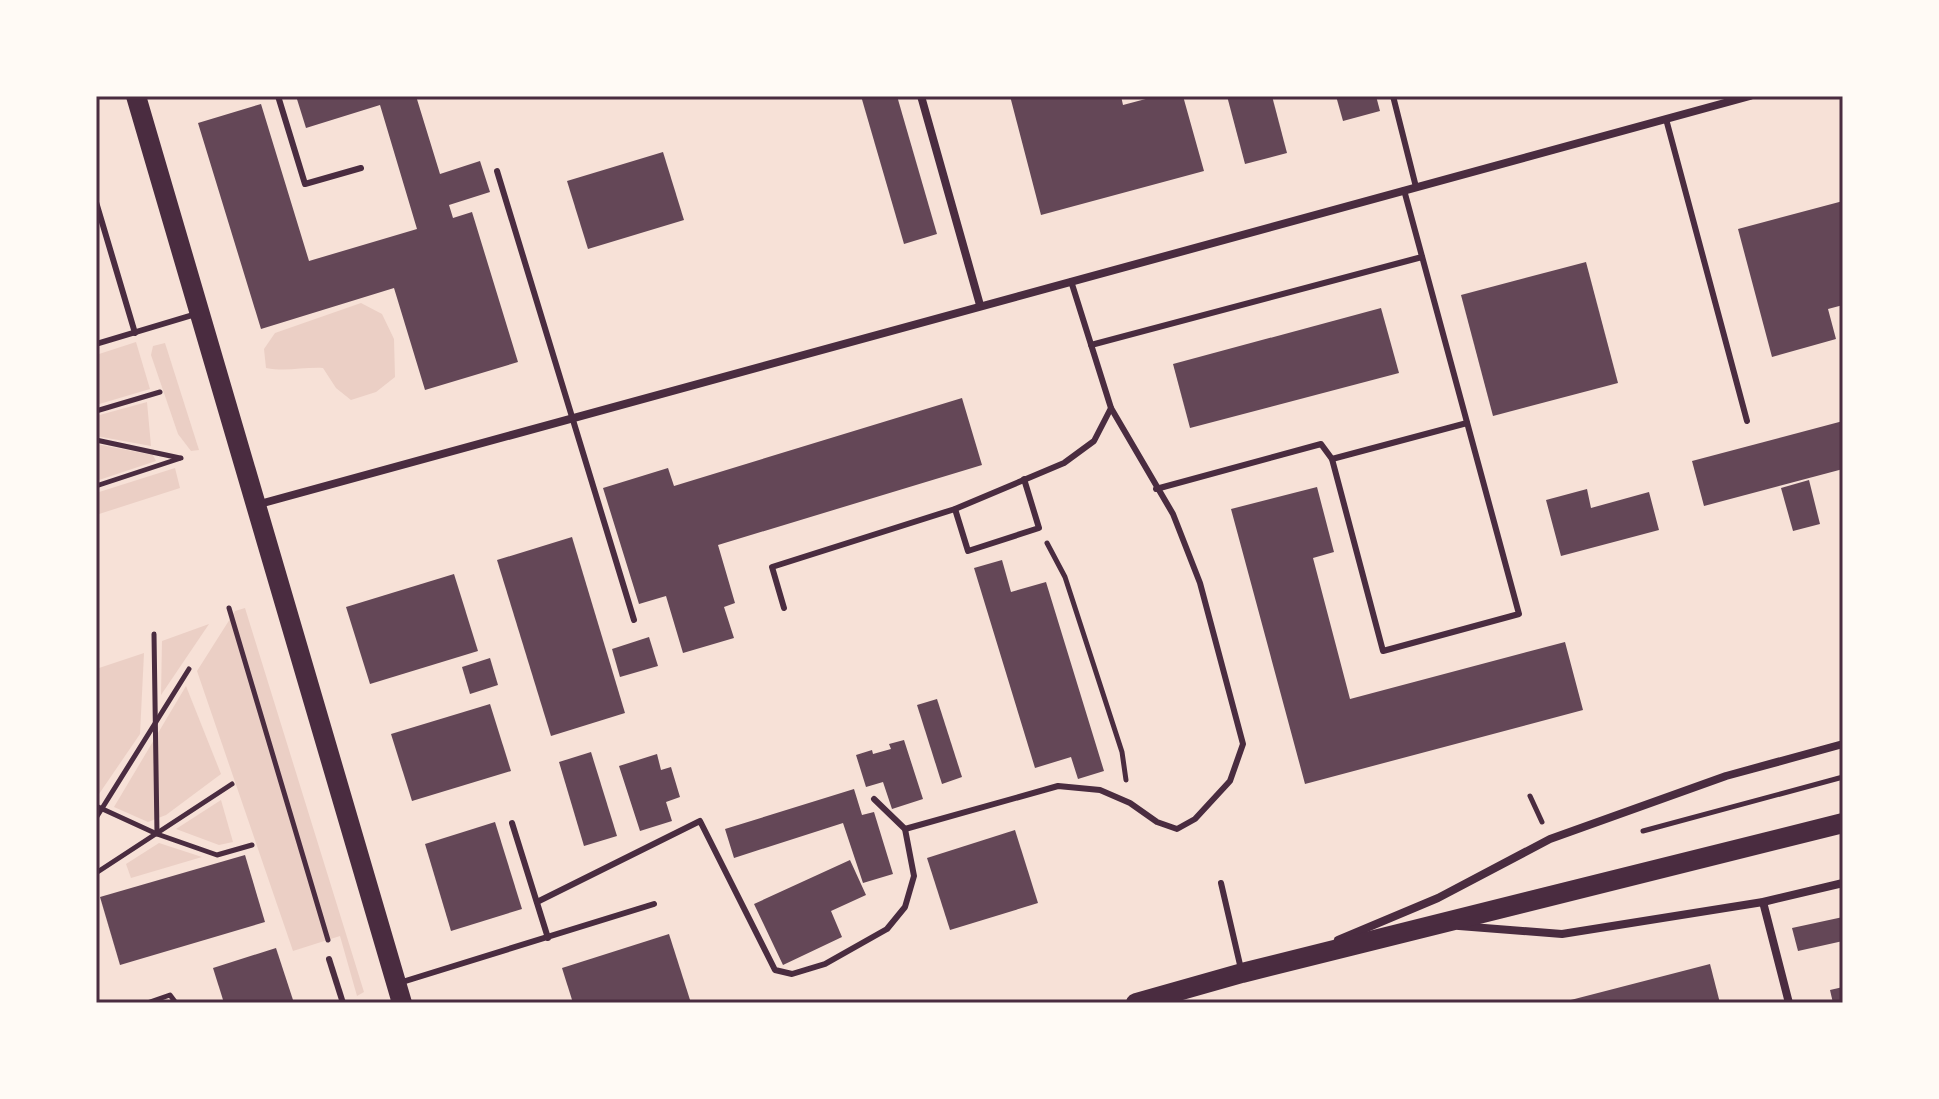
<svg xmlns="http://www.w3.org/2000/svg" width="1939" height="1099" viewBox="0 0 1939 1099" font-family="Lato,sans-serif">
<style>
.green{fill:#ebcfc5}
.building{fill:#644757}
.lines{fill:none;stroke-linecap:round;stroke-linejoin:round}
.path{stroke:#4a2c40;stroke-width:5}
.service{stroke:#4a2c40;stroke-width:6}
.minor{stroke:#4a2c40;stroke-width:8}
.primary{stroke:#4a2c40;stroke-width:20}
.neatline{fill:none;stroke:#4a2c40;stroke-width:3}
</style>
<rect width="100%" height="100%" fill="#f7e1d7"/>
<!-- green -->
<g class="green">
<path d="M361,303L382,314L394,339L395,377L376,392L351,400L336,388L323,368C303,367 286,372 266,368L264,349L275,333Z"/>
<polygon points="136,342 150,389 96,405 96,355"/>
<polygon points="165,343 199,450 191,451 178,434 151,355 153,346"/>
<polygon points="147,402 151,446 96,436 96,416"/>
<polygon points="96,444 153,455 156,461 96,481"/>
<polygon points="175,468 180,488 96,515 96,493"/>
<polygon points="245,608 364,992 357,996 340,936 293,951 197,671 235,611"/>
<polygon points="209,624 161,695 162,641"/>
<polygon points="144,653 140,734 99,794 96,792 96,669"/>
<polygon points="186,686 221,774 166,815 148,822 114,807"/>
<polygon points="221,800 233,842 219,845 176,829"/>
<polygon points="159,843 202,857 131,878 126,864"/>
</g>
<!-- building -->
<g class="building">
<polygon points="296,96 416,96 440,174 480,161 490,192 449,205 453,218 472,212 518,362 425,390 394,288 261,329 198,123 261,104 309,261 417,229 380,105 306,128"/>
<polygon points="861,96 897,96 937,234 904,244"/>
<polygon points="1010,96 1121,96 1123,105 1157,96 1183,96 1204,171 1041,215"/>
<polygon points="1227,96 1272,96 1287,153 1245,164"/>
<polygon points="1336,96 1376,96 1380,111 1343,121"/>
<polygon points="663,152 684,220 588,249 567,181"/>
<polygon points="1843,201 1843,305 1828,309 1836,339 1772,357 1738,229"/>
<polygon points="1586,262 1618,383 1493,416 1461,295"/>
<polygon points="1381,308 1399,373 1190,428 1173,364"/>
<polygon points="962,398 982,465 718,545 735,603 724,607 734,638 683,653 666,596 639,604 603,488 668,468 674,486"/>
<polygon points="1843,421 1843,469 1704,506 1692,461"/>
<polygon points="1809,480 1820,524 1793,531 1781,488"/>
<polygon points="1317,487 1334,552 1313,558 1350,699 1565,642 1583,710 1305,784 1231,509"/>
<polygon points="1587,489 1591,508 1649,492 1659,530 1561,556 1546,500"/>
<polygon points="572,537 625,713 551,736 497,560"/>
<polygon points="1002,560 1011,592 1046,582 1104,771 1078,779 1071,757 1035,768 974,568"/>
<polygon points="454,574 478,651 370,684 346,607"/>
<polygon points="649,637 658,666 620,677 612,649"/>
<polygon points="490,658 498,685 470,694 462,667"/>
<polygon points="937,699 962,777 942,784 917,705"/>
<polygon points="490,704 511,771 412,801 391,734"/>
<polygon points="904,740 923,799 892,809 883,782 866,787 856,755 872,750 873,754 891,749 889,744"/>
<polygon points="591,752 617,836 584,846 559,762"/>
<polygon points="657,754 661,770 671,767 680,797 666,802 672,821 640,831 619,766"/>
<polygon points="854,789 862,815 874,812 893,874 863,883 843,823 734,858 725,829"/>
<polygon points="495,822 522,909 451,931 425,844"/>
<polygon points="1015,830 1038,903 950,930 927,858"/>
<polygon points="245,855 265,922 120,965 100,897"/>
<polygon points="850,860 866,895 831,911 842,937 783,965 754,904"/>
<polygon points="1843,917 1843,941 1798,951 1792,928"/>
<polygon points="669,934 691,1003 573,1003 562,968"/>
<polygon points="276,948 294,1003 224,1003 213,968"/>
<polygon points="1710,964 1720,1003 1563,1003 1563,1002"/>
<polygon points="1843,987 1843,1003 1833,1003 1830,990"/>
</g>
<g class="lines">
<!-- path -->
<g class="path">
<polyline points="96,411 160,392"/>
<polyline points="96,440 180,458"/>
<polyline points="96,486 181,458"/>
<polyline points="1047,543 1065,577 1122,752 1126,780"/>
<polyline points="229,608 328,940"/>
<polyline points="154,634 157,834"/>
<polyline points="1530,796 1542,822"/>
<polyline points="96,806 157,834 217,855 252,845"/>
<polyline points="96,818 189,669"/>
<polyline points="1643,831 1843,777"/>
<polyline points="96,873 232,784"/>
<polyline points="147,1003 170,995 176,1003"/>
</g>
<!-- service -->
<g class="service">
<polyline points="278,96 305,184 361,168"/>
<polyline points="1393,96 1416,187"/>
<polyline points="1666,119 1747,421"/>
<polyline points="497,171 634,620"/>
<polyline points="96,202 135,333"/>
<polyline points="96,344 196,314"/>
<polyline points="1091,345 1422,257"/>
<polyline points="1332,459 1467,423"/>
<polyline points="1156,489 1321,444 1332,459 1383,651 1519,614 1404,190"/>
<polyline points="955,509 968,551 1039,528 1024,479"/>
<polyline points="784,608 772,567 955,509 1064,463 1094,441 1111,408 1071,281"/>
<polyline points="512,823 548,938"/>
<polyline points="905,829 1058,786 1100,790 1130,803 1157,822 1177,829 1195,819 1230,781 1243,744 1200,583 1173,514 1111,408"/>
<polyline points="1221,883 1241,969"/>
<polyline points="537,902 700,821 775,970 792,974 825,964 887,929 905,907 914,876 905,829 874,799"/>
<polyline points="329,959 343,1003"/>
<polyline points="399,983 654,904"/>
</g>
<!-- minor -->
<g class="minor">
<polyline points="921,96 980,305"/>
<polyline points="256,505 1750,96"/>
<polyline points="1763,902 1789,1003"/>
<polyline points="1459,926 1562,934 1763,902 1843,883"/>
<polyline points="1338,940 1438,898 1550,839 1726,776 1843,744"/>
</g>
<!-- primary -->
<g class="primary">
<polyline points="136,96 402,1003"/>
<polyline points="1136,1003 1242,973 1843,823"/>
</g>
</g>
<!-- border -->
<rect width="1939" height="1099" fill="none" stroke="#fffaf5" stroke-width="196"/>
<rect x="98" y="98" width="1743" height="903" class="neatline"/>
</svg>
